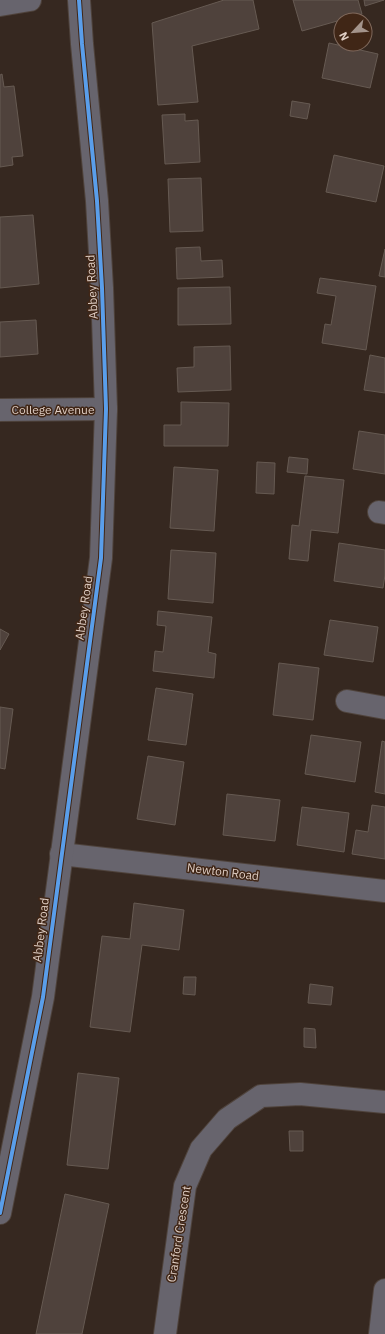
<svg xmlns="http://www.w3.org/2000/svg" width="385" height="1334" viewBox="0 0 385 1334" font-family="'IBM Plex Sans',sans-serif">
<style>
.building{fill:#4f423c;stroke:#665a52}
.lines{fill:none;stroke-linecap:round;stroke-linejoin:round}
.street-casing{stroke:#4f433c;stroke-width:24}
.street{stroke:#67646d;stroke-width:22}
.cycleway-casing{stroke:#402616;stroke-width:6}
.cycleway{stroke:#5a9eea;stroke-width:4}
.labels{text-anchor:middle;stroke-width:3;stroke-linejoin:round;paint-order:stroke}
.street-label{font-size:12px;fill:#dfcec4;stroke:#402616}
</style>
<rect width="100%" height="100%" fill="#362820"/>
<!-- building -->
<g class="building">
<polygon points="224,0 253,0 259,29 192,46 198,102 158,105 152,23"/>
<polygon points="293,0 358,0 362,14 302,31"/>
<polygon points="364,0 384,0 365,6"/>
<polygon points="329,43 378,54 370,88 322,78"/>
<polygon points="2,74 4,87 14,86 23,156 12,157 13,165 0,167 0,75"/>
<polygon points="292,101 310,104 307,119 290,116"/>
<polygon points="185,114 185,121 198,120 200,162 165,164 162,115"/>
<polygon points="334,155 384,166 376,202 326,192"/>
<polygon points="201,178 203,231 170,232 168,179"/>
<polygon points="33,215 39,284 0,288 0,217"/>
<polygon points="200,247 201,261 222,260 223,277 177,279 176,248"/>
<polygon points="385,249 385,277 379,276"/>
<polygon points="320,278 376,286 366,350 322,343 325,324 331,325 336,296 317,293"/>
<polygon points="230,287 231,324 178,325 178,288"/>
<polygon points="36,320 38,354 0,357 0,322"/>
<polygon points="230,346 231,390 178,392 177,368 194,367 194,347"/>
<polygon points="370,355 385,358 385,393 364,390"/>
<polygon points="181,402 229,403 228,446 164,446 164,425 181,425"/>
<polygon points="359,431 385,435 385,474 353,469"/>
<polygon points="289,457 308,459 307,474 287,472"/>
<polygon points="257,462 275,463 274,494 256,493"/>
<polygon points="174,467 218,470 214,531 170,528"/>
<polygon points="305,476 344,480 338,533 311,530 308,561 289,559 292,525 299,526"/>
<polygon points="339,543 385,550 385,575 383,588 334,581"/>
<polygon points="171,550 216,553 213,603 168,599"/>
<polygon points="158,611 212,617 208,652 216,654 214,678 153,671 155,651 163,652 166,626 157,625"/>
<polygon points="330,620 378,627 373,662 324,655"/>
<polygon points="0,629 9,634 0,650"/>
<polygon points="279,663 319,668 313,720 273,715"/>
<polygon points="156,688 193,694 186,745 148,740"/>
<polygon points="0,707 13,709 5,769 0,768"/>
<polygon points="311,735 361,742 355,782 305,774"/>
<polygon points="382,741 385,742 385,794 375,792"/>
<polygon points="148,756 184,762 175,825 137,819"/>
<polygon points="227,794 280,800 275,841 223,835"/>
<polygon points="372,805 385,807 385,859 352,854 356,830 368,832"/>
<polygon points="302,807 349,813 344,852 297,845"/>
<polygon points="134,903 184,910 179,950 142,945 130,1032 90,1027 102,936 130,939"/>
<polygon points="184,977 196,977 195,995 183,994"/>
<polygon points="310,984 333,987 331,1005 308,1003"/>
<polygon points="304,1028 315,1029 316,1048 304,1047"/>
<polygon points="78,1073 119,1078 108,1169 67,1165"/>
<polygon points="289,1131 303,1131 303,1151 290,1151"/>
<polygon points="65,1194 109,1204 82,1334 36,1334"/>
</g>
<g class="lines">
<defs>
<g id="street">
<polyline points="0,5 30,0"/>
<polyline points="0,410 106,409"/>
<polyline points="379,512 385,513"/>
<polyline points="347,701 385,708"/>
<polyline points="61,854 385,891"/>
<polyline points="0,1213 43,997 101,558 106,409 102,288 97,201 82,44 79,0"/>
<polyline points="165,1334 185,1186 201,1149 227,1119 261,1096 300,1094 385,1102"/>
<polyline points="380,1334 385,1290"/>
</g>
</defs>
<!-- street casing -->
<use href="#street" class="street-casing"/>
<!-- street -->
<use href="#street" class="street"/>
<defs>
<polyline id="cycleway" points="0,1213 43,997 101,558 106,409 102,288 97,201 82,44 79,0"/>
</defs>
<!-- cycleway casing -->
<use href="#cycleway" class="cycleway-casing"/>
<!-- cycleway -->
<use href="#cycleway" class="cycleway"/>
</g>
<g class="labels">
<!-- street labels -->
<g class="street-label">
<text transform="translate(92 287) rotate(-93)" y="4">Abbey Road</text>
<text x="53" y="414">College Avenue</text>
<text transform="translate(84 608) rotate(-82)" y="4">Abbey Road</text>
<text transform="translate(223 872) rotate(7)" y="4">Newton Road</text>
<text transform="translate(41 930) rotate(-83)" y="4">Abbey Road</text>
<text transform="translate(179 1234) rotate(-81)" y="4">Cranford Crescent</text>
</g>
</g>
<!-- north arrow -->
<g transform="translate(353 32) rotate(244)"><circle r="19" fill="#402616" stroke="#80695c"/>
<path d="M0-3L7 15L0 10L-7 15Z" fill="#a4948b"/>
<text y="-6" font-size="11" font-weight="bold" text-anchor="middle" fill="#dfcec4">N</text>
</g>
</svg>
